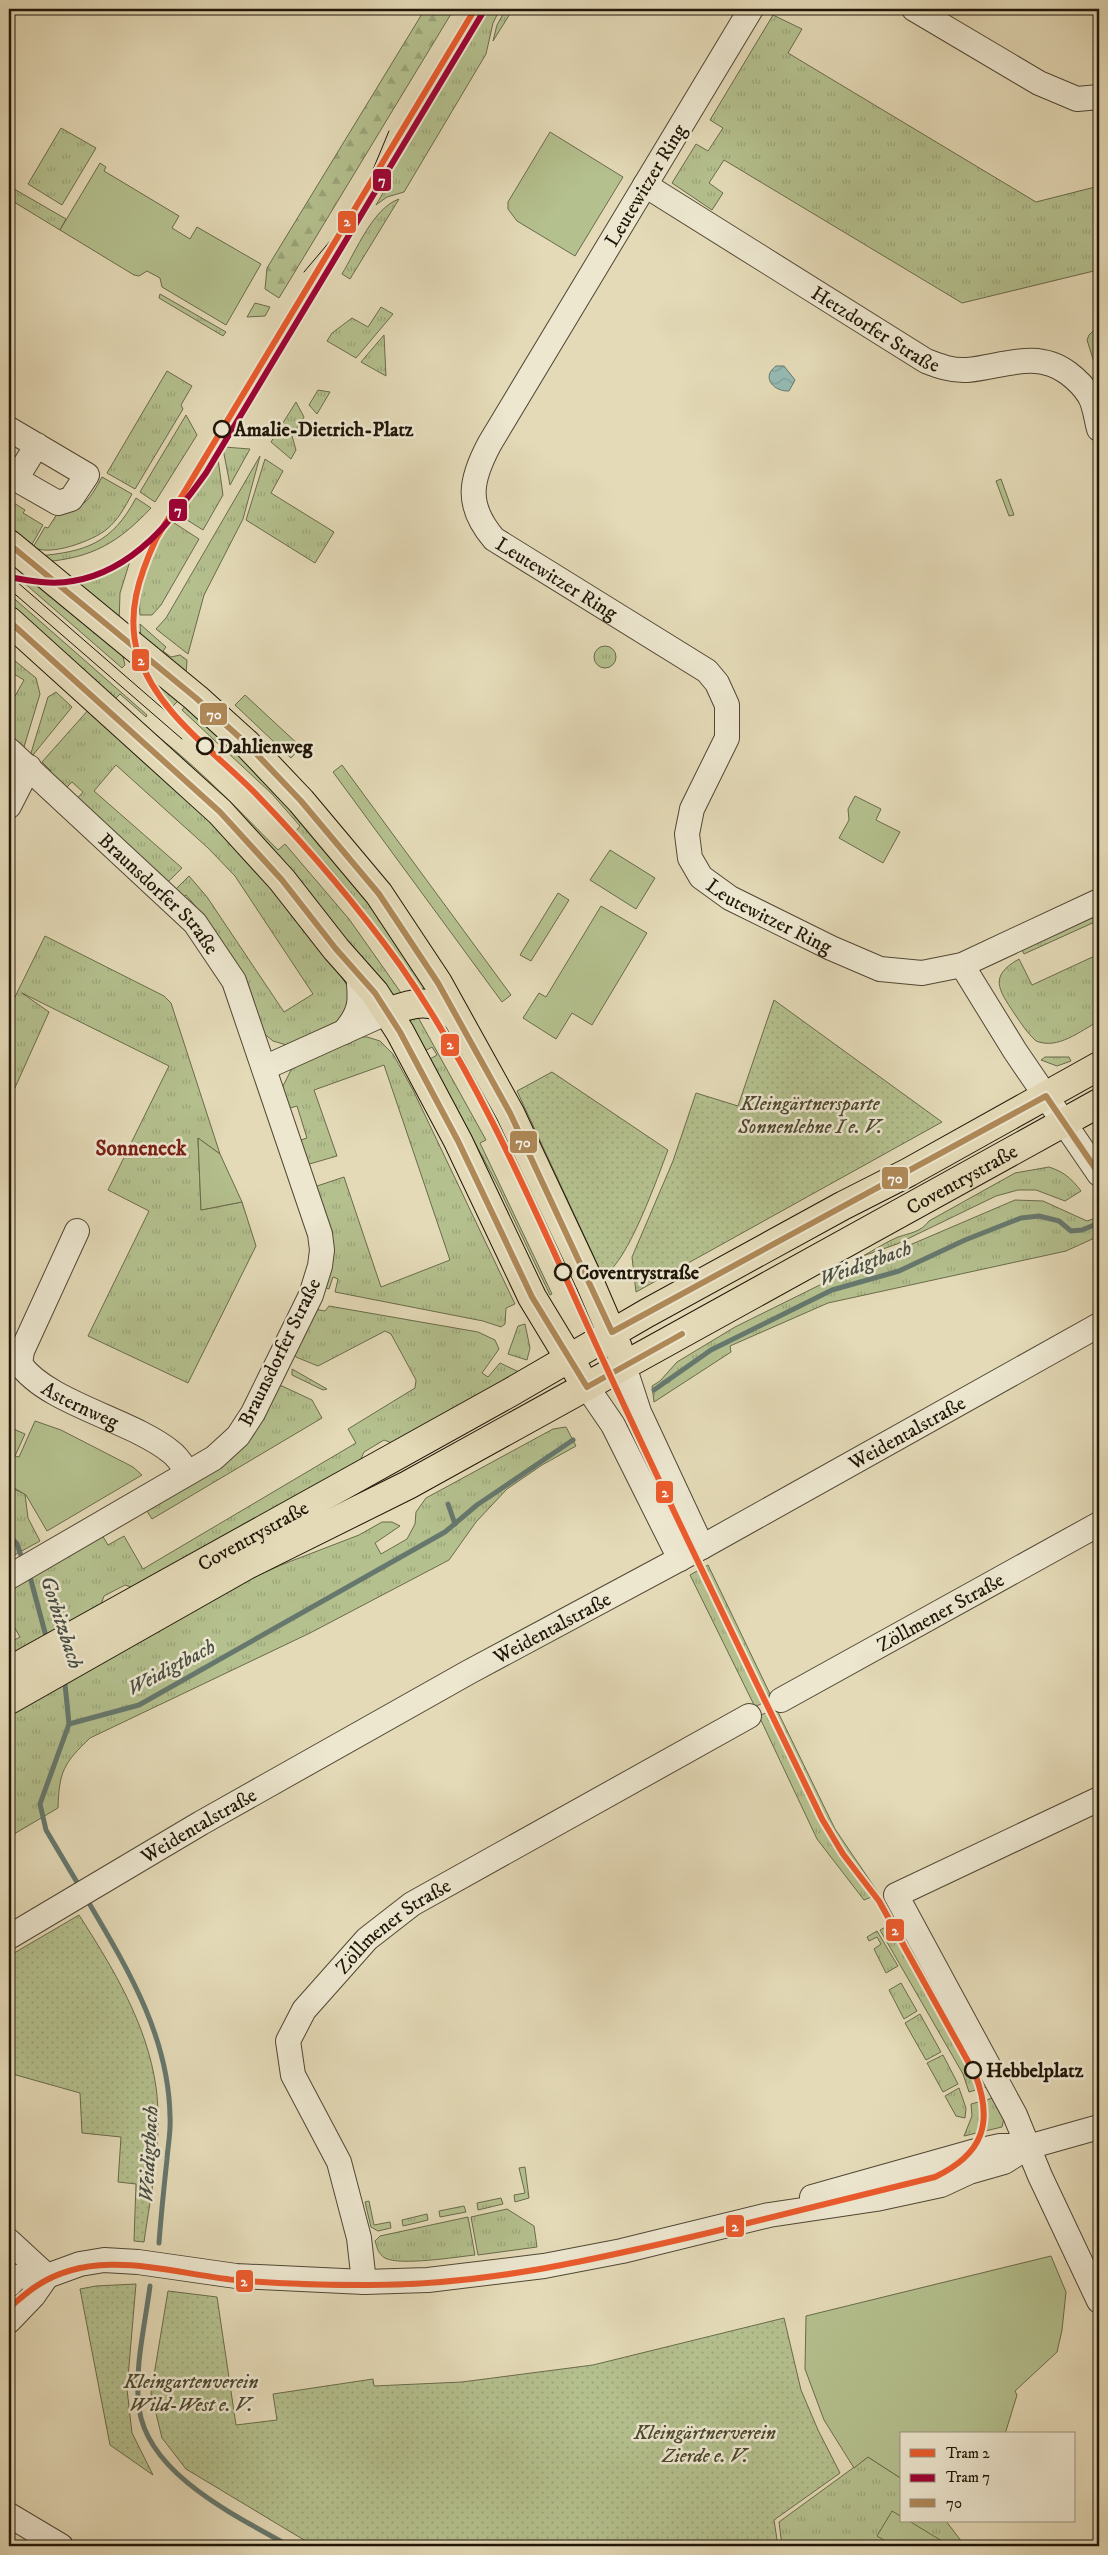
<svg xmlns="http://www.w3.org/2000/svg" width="1108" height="2555" viewBox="0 0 1108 2555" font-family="'IM FELL DW Pica',serif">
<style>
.grass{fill:url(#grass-tufts);stroke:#6a6b4b}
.forest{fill:url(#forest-firs);stroke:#6a6b4b}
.park{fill:#b4c08e;stroke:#6a6b4b}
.garden{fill:url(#garden-dots);stroke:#6a6b4b}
.water{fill:url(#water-waves);stroke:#66786e}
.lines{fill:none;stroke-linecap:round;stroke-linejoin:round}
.stream{stroke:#66786e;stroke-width:5}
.minor-casing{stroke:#514734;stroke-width:26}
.major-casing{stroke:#201608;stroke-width:30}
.minor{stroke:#ede7d0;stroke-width:24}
.major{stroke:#e4dab7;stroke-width:28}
.tram{stroke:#201608;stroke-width:1}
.bus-1-casing{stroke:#ede7d0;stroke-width:10}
.bus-1{stroke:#b08958;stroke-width:6}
.tram-1-casing{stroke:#ede7d0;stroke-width:10}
.tram-2-casing{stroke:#ede7d0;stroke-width:10}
.tram-1{stroke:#eb5b2d;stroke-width:6}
.tram-2{stroke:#9e0234;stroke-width:6}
.stop-dot{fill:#ede7d0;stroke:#201608;stroke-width:2.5}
.labels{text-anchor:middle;stroke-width:5;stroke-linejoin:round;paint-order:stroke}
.street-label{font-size:20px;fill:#201608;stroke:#ede7d0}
.stop-label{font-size:20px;font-weight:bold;fill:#201608;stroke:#ede7d0;text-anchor:start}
.park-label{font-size:20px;font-style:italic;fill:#4c4930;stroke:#ede7d0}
.neighbourhood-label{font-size:21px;font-weight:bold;fill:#7a1f14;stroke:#ede7d0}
.water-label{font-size:21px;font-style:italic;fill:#494f44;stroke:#ede7d0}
.line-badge{stroke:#ede7d0;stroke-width:2}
.badge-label{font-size:14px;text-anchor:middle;font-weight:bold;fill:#fff}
</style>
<defs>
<pattern id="grass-tufts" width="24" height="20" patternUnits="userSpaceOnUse" patternTransform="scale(1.25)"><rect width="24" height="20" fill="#b4c08e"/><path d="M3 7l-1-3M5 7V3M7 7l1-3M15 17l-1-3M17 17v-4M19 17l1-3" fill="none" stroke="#9aa479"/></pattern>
<pattern id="forest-firs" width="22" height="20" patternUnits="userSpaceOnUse" patternTransform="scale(1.25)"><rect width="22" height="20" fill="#b4c08e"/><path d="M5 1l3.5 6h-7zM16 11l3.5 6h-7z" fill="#9aa479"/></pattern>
<pattern id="garden-dots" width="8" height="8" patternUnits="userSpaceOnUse" patternTransform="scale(1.25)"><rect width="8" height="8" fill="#b4c08e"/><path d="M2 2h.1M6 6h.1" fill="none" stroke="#9aa479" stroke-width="1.8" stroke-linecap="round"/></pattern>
<pattern id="water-waves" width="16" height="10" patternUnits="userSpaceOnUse" patternTransform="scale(1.25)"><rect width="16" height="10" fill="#95bab2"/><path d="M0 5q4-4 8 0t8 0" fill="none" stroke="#809f98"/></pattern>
</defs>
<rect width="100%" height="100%" fill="#e4dab7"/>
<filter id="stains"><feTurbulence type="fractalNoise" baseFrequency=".004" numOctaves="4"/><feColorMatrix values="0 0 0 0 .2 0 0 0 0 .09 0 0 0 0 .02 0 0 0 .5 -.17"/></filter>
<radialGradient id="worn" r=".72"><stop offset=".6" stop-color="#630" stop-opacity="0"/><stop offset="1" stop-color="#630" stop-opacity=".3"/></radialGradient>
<!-- grass -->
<g class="grass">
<polygon points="485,9 500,9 493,23 486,54 404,192 387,197 376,205 393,176 388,172"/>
<polygon points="506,9 513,9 493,41 497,25"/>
<polygon points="773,15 802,29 788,53 1036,202 1099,186 1099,275 1098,270 962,303 724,160 709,183 723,193 712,210 672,183 696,144 708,151 723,128 710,120"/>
<polygon points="61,128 96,148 62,205 28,184"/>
<polygon points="9,186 66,219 60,230 9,199"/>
<path d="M399,199L350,279L342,274C356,251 373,208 399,199Z"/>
<polygon points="160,294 226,332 223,336 159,298"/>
<polygon points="255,303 270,307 265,316 247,317"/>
<polygon points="381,307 393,314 356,358 327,341 332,333 352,318 368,327"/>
<polygon points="384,335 386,376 361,362"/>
<polygon points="167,371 192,386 181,405 183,409 135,489 107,473"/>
<polygon points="318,390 330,392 317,414 309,405"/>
<polygon points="296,402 304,417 292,436 296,450 291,459 271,442"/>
<polygon points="186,415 197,435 155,502 140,492"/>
<polygon points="216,445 223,495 203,530 176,513"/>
<polygon points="224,447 250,449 230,485 223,449"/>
<polygon points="260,456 243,519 204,595 188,654 156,629 166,618"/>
<polygon points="265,459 283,471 271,493 334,532 315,563 246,520"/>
<path d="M102,477L132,494C125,507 118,520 107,529C93,541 49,557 33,547L45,527L48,528L59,511C86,509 90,498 102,477Z"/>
<path d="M136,498L151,508C118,543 92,558 43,562L37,556C86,552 112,543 136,498Z"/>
<polygon points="9,500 25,510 23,513 43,525 31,546 9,528"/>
<path d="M171,521L199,539L161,605L152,615H140C137,576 153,554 171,521Z"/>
<polygon points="124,558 130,561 120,593 119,624 63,579 99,571"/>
<polygon points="25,577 35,578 121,648 125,665 122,668 22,581"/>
<polygon points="9,594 147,715 146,717 120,694 112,702 9,609"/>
<polygon points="140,624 166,647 163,651 171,657 180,655 187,660 186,674 141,642"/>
<circle cx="605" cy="657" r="11"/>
<polygon points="9,656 36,678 40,694 24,747 20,751 9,743 9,707 24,680 9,671"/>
<polygon points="150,675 181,698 172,707"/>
<polygon points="56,692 72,707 33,755 31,753 48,697"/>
<path d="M188,703L214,726L332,851L433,989L423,992C384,935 344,880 296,831L300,826L272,794L182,710Z"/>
<polygon points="90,708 232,839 329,957 351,992 344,1021 290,1046 273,1041 262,1032 203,915 186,895 180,900 176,889 189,876 207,897 284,1012 313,994 235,876 208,848 116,765 94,791 182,868 169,881 163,883 74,802 83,792 72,782 63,791 47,777 51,771 42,762"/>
<path d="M139,722C190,759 234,805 278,850L285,844L349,919L404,997L394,1000Z"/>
<polygon points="1099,912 1099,920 1024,954 1021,948"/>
<polygon points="45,936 164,996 171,1003 220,1154 198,1138 201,1210 242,1202 256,1246 188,1383 88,1336 149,1211 108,1190 169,1066 22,993 49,1012 9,1101 9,1009"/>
<path d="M1099,954V1021C1080,1031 1058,1050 1036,1041C1027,1033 1021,1023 1014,1013C998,989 989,976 1019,959L1032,985Z"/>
<polygon points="414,1010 486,1140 480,1143 552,1294 550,1295 497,1184 430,1059 437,1055 432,1047 425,1051 404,1012"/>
<polygon points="356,1037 367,1037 380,1041 393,1054 413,1090 515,1304 506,1308 505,1324 501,1327 483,1321 335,1292 338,1279 333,1277 329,1289 323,1287 314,1187 344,1177 381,1287 450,1260 384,1065 314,1090 337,1156 306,1165 298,1141 307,1138 297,1106 287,1109 281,1090 291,1070 301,1062"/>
<polygon points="460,1046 506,1130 501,1132 457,1048"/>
<polygon points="1045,1057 1069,1057 1071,1061 1057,1066 1041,1060"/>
<path d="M1049,1167C1064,1172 1071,1178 1081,1191L1065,1201L1036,1190H1018L996,1196L897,1244L863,1256C874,1250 886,1242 898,1237C910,1233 921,1232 929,1221L1015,1173Z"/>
<polygon points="1015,1200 1043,1201 1087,1221 1099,1217 1099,1236 1066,1251 828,1303 730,1346 731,1352 654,1402 652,1386 660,1381 677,1362 735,1327 842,1274"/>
<polygon points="329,1306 478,1332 495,1340 499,1349 482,1373 488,1377 500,1363 519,1372 508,1381 392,1443 384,1440 364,1452 360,1461 134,1588 125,1585 104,1596 100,1607 9,1657 9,1643 20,1637 9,1618 9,1586 102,1535 108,1545 124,1536 143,1569 356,1443 348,1429 415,1388 416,1380 391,1334 385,1331 318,1366 296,1357 293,1351 314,1309 325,1311"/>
<polygon points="525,1324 530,1348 527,1360 508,1354 518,1326"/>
<polygon points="292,1369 327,1389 323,1390 292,1375"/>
<polygon points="282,1386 312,1400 322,1418 152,1519 145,1508 276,1387"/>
<polygon points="635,1421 685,1520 670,1527 622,1428"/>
<path d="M566,1427L576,1446L542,1465L507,1489L476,1522L449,1560L310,1633L90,1738C64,1763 59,1771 58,1808L9,1837V1805L11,1803L9,1799V1712L248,1580L281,1565L359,1535L382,1522H392L400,1526L375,1543L381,1554L407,1539L415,1524L416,1512L426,1498L553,1429Z"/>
<polygon points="11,1488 25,1494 28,1518 40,1541 9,1558 9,1490"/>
<polygon points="708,1565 772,1698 755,1707 690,1575"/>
<polygon points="776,1708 835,1829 879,1894 864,1900 817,1839 759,1716"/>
<polygon points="895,1922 977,2068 986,2087 969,2092 963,2074 880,1930"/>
<polygon points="877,1931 898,1966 886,1973 874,1949 881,1944 877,1937 869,1941 867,1937"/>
<polygon points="901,1983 917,2011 904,2019 889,1990"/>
<polygon points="920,2014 941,2052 926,2060 905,2023"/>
<polygon points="943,2055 958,2084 943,2092 927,2063"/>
<polygon points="959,2088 966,2108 965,2118 956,2116 945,2096"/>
<polygon points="993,2098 1004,2118 1002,2127 964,2136 972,2116 971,2104"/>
<polygon points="525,2167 529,2198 515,2202 514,2195 525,2193 519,2168"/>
<polygon points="501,2198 503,2204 478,2210 477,2203"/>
<polygon points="369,2201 374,2225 390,2222 391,2228 378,2231 371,2227 365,2202"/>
<polygon points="464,2206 466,2212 440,2217 439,2211"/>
<polygon points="507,2209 534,2226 537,2247 478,2255 471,2217"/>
<polygon points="427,2214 428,2220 403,2226 402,2220"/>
<path d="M468,2217L475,2255C456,2257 400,2266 385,2258C378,2254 377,2247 375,2241L380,2236Z"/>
<polygon points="868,2457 902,2479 902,2521 946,2521 965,2546 782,2546 779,2522"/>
</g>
<!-- forest -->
<polygon class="forest" points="425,9 454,9 279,298 265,289 267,268"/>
<!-- park -->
<g class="park">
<polygon points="550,132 623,177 575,256 517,221 508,209 508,202"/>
<polygon points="100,163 106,167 104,171 179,216 172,228 190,239 197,227 261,264 226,325 162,287 160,278 147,271 139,276 134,275 60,230"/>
<polygon points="1099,325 1099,378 1087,340 1089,335"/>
<polygon points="1001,479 1014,515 1009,516 996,481"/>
<polygon points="245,695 301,747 291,758 235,705"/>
<polygon points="342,765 511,995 502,1002 333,772"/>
<polygon points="855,796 881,809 876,820 900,832 883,863 839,838 849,820 848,809"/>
<polygon points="610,850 655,878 636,909 590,880"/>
<polygon points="558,893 569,900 531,961 520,955"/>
<polygon points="601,906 647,933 592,1025 572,1013 556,1039 523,1018 539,993 546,997"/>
<polygon points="198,1138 220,1154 242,1202 201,1210"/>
<polygon points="35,1421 61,1430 133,1467 142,1475 47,1531 26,1495 11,1486 9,1488 9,1427 25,1434 15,1456 19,1457"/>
<polygon points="1051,2256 1066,2292 1062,2330 1057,2352 1015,2391 1017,2395 1005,2434 902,2434 902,2479 868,2457 854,2468 824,2420 805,2369 806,2316"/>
<polygon points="892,2511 902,2517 902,2521 909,2521 942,2541 939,2546 894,2546 877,2536"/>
</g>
<!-- garden -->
<g class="garden">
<polygon points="774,1000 942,1122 636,1292 632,1257 673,1161 696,1093 738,1106"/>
<path d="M552,1072L668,1150C658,1176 628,1262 605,1274L601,1272L517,1091Z"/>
<path d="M79,1915C113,1968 147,2024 156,2087C163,2138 151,2192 144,2242L134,2241L136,2184L118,2182L121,2137L82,2133L80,2093L9,2073V2056L13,2044L9,2037V1956Z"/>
<polygon points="136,2284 127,2389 132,2433 153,2475 110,2445 80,2289 96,2286"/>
<polygon points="168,2291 217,2297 236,2425 277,2420 273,2394 373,2379 374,2386 462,2382 593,2365 784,2318 801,2390 818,2430 840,2473 774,2520 778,2546 314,2546 186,2469 162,2438 151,2393"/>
</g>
<!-- water -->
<path class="water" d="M776,366H784L795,380L789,391C775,392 760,378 776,366Z"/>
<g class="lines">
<!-- stream -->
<g class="stream">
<polyline points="654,1390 711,1350 832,1290 899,1271 965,1240 1021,1218 1039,1216 1059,1221 1071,1231 1082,1230 1099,1223"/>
<polyline points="448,1504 455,1524"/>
<polyline points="9,1535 17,1544 23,1561"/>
<polyline points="29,1573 47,1640"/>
<polyline points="63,1678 65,1684 69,1724"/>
<polyline points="81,1889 46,1830 40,1804 69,1724 139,1705 445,1532 477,1505 573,1440"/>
<path d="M86,1898C126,1966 169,2035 170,2117C171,2131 168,2145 167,2159C164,2187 161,2215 159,2243"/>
<path d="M150,2286C145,2325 134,2369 139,2408C148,2475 237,2516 289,2546"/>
</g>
<defs>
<g id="minor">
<path id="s1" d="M751,9L490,443C470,480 465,505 494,539L707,671L717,683L727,705V738L692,809L687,834L690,858L701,877L730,898L831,948L880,969L922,973L962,965L1099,901"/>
<polyline points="914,9 1039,83 1077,99 1099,97"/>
<path id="s2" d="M645,185L926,361C939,366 952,371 967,370C1002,367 1036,349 1068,373C1076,379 1084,387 1089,395C1095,404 1096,419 1099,429"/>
<polyline points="9,429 87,475 71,499 58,503 16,479 37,445"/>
<path id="s3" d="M9,750L195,923L234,981L320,1234L322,1250L320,1266L311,1295L253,1413L238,1436L214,1458L9,1577"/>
<polyline points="9,806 29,767"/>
<polyline points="962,965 1015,1051 1099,1174"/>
<path d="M344,1032C362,1011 361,1000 358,974"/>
<polyline points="264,1068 388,1012"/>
<path id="s4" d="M77,1231L22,1351L20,1364C47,1403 132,1420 171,1452C178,1457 183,1466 188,1473"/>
<polyline points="624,1366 639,1412 702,1547"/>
<polyline points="587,1387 613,1425 680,1559"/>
<path id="s5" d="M781,1700L1099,1524"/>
<polyline points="1099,1799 896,1895 1015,2115 1040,2176 1099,2301"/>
<path id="s6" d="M9,1937L201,1823L469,1672L702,1547L1099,1325"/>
<polyline points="812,2197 972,2152 1000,2146 1024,2146"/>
<polyline points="9,2241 47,2276"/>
<path id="s7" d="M364,2282L359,2238L339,2162L293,2075L288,2041L304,2010L367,1939L412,1904L749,1716"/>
<polyline points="9,2285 17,2277 47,2276 80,2264 104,2260 138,2262 236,2276 364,2282 428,2280 544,2266 622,2251 769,2215 876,2199 941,2185 969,2172 1004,2162 1028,2147 1099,2127"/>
<polyline points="9,2321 33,2296 47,2276"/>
<polyline points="9,2515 61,2546"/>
</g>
<g id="major">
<polyline points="9,544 196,698 247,744 301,801 379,894 438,983 510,1113 590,1283 618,1348"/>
<polyline points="9,621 220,812 282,880 336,949 375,993 400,1032 458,1141 532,1297 578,1373"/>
<path d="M388,1012C414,1002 432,998 455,1016"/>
<path id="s8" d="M9,1671L511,1392L647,1313L844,1205L909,1172L1099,1066"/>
<path id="s9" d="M9,1700L247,1565L408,1485L1099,1103"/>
</g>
</defs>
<!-- minor casing -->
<use href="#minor" class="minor-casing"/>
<!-- major casing -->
<use href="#major" class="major-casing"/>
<!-- minor -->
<use href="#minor" class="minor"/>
<!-- major -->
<use href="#major" class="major"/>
<!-- tram -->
<g class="tram">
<polyline points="362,196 389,131"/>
<polyline points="304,272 347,221"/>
<polyline points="9,575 191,733"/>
<polyline points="9,589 182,739"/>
</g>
<defs>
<g id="bus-1">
<polyline points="9,544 196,698 247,744 301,801 379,894 438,983 510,1113 612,1332 1046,1096 1099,1174"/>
<polyline points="9,621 220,812 282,880 336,949 375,993 400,1032 458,1141 532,1297 587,1387 682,1334"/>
</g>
</defs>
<!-- bus-1 casing -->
<use href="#bus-1" class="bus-1-casing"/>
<!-- bus-1 -->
<use href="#bus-1" class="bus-1"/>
<defs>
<path id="tram-1" d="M9,2308C17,2301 26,2293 35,2287C95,2246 169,2273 235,2280C277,2284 321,2285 364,2285C482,2286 593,2260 708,2233C783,2214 859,2196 935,2177C983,2154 994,2123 975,2074L879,1901L843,1854L822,1819C749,1667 674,1515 604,1362C542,1228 485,1087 400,965C357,905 308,848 256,794C214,751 157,713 138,654C126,614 139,576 156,539L475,9"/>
<path id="tram-2" d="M9,577C30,581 52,585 73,581C134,571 173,519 206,473L482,14"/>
</defs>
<!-- tram-1 casing -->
<use href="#tram-1" class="tram-1-casing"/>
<!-- tram-2 casing -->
<use href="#tram-2" class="tram-2-casing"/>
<!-- tram-1 -->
<use href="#tram-1" class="tram-1"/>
<!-- tram-2 -->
<use href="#tram-2" class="tram-2"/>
</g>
<!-- markers -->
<g class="stop-dot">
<circle cx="222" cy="429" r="8"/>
<circle cx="205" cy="746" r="8"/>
<circle cx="563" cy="1272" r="8"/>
<circle cx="973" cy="2070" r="8"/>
</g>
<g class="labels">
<!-- street labels -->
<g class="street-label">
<text transform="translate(645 185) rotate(-59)" y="7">Leutewitzer Ring</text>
<text dy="7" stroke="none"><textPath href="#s2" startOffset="272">Hetzdorfer Straße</textPath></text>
<text dy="7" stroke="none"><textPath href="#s1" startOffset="685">Leutewitzer Ring</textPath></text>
<text dy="7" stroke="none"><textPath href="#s3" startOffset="208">Braunsdorfer Straße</textPath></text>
<text dy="7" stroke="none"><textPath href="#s1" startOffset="1164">Leutewitzer Ring</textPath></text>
<text dy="7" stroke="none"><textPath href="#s9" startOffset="1086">Coventrystraße</textPath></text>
<text transform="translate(279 1352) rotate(-64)" y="7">Braunsdorfer Straße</text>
<text dy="7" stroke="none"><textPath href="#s4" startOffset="219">Asternweg</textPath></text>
<text dy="7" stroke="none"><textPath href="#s6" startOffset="1030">Weidentalstraße</textPath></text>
<text dy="7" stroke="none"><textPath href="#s8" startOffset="279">Coventrystraße</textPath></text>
<text dy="7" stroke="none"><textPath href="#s5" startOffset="182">Zöllmener Straße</textPath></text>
<text dy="7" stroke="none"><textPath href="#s6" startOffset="625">Weidentalstraße</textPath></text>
<text dy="7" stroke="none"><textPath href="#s6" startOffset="220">Weidentalstraße</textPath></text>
<text dy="7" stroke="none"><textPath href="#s7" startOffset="414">Zöllmener Straße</textPath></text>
</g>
<!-- stop labels -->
<g class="stop-label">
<text x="234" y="436">Amalie-Dietrich-Platz</text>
<text x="218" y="753">Dahlienweg</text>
<text x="576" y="1279">Coventrystraße</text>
<text x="986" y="2077">Hebbelplatz</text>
</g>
<!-- park labels -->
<g class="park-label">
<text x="810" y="1110">Kleingärtnersparte<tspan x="810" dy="23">Sonnenlehne I e. V.</tspan></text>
<text x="191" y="2388">Kleingartenverein<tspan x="191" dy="23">Wild-West e. V.</tspan></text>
<text x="705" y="2439">Kleingärtnerverein<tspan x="705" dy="23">Zierde e. V.</tspan></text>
</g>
<!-- neighbourhood labels -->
<g class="neighbourhood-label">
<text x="141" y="1155">Sonneneck</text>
</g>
<!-- water labels -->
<g class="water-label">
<text transform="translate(865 1263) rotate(-20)" y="7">Weidigtbach</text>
<text transform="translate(62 1622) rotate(72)" y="7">Gorbitzbach</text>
<text transform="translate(171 1667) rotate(-28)" y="7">Weidigtbach</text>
<text transform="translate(148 2154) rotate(-87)" y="7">Weidigtbach</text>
</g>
</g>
<g class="line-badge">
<rect x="372" y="168" width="20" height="24" rx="5" fill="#9e0234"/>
<rect x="337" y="210" width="20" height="24" rx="5" fill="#eb5b2d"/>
<rect x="168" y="498" width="20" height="24" rx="5" fill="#9e0234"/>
<rect x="131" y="648" width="19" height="24" rx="5" fill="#eb5b2d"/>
<rect x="199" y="702" width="29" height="24" rx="5" fill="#b08958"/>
<rect x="440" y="1033" width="20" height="24" rx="5" fill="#eb5b2d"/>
<rect x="509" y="1130" width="29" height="24" rx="5" fill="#b08958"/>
<rect x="881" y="1166" width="28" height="24" rx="5" fill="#b08958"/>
<rect x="655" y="1480" width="19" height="24" rx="5" fill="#eb5b2d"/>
<rect x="885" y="1918" width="20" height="24" rx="5" fill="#eb5b2d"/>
<rect x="725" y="2214" width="20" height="24" rx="5" fill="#eb5b2d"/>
<rect x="235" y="2269" width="19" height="24" rx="5" fill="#eb5b2d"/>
</g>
<g class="badge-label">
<text x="382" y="185">7</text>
<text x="347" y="226">2</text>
<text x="178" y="515">7</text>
<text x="141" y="665">2</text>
<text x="214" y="719">70</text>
<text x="450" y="1049">2</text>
<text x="523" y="1147">70</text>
<text x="895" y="1183">70</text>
<text x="665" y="1497">2</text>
<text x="895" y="1935">2</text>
<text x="735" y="2231">2</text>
<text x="244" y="2286">2</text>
</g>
<!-- margin -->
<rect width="1108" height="2555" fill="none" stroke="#e4dab7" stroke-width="30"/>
<rect x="10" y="10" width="1088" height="2535" fill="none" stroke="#201608" stroke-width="2.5"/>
<rect x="15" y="15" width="1078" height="2525" fill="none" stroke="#201608"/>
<!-- legend -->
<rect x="900" y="2432" width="175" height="90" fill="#ede7d0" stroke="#9b9380"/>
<rect x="910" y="2449" width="25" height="8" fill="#eb5b2d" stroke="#9b9380"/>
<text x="946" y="2458" font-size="15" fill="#201608">Tram 2</text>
<rect x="910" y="2474" width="25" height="8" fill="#9e0234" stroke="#9b9380"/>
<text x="946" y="2482" font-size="15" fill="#201608">Tram 7</text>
<rect x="910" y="2499" width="25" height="8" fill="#b08958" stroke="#9b9380"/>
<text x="946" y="2508" font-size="15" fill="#201608">70</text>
<rect width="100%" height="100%" filter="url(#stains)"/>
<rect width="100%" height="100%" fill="url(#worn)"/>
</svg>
